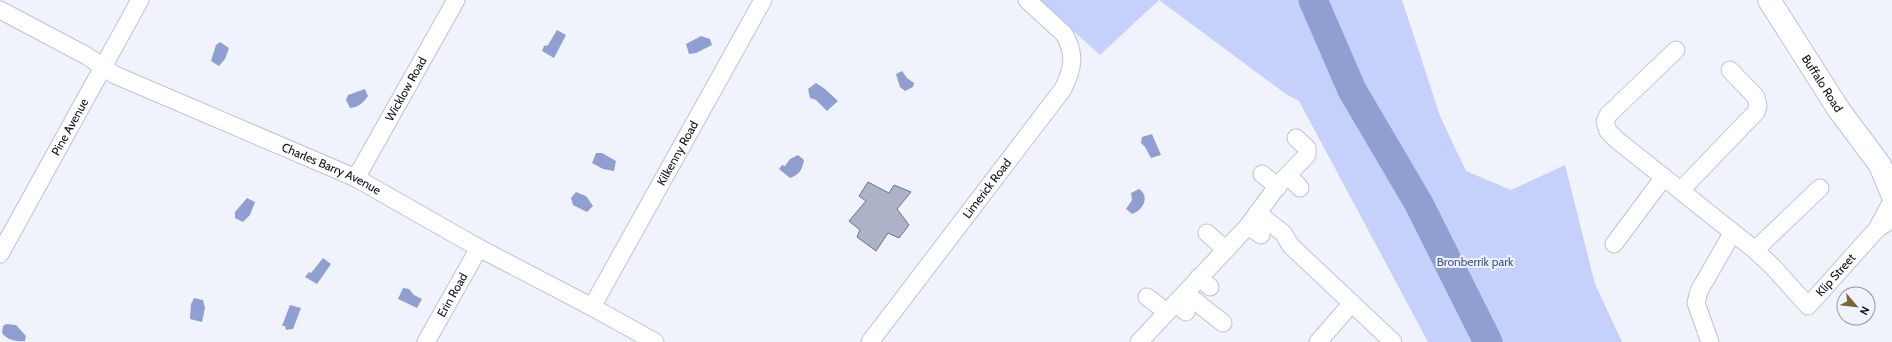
<svg xmlns="http://www.w3.org/2000/svg" width="1892" height="342" viewBox="0 0 1892 342" font-family="Cabin,sans-serif">
<style>
.green{fill:#c5d1fb}
.water{fill:#909fd1}
.lines{fill:none;stroke-linecap:round;stroke-linejoin:round}
.river{stroke:#909fd1;stroke-width:29}
.building{fill:#acb3c9;stroke:#6d7388}
.street-casing{stroke:#bcc3da;stroke-width:19}
.secondary-casing{stroke:#bcc3da;stroke-width:24}
.street{stroke:#fff;stroke-width:17}
.secondary{stroke:#fff;stroke-width:22}
.labels{text-anchor:middle;stroke-width:4;stroke-linejoin:round;paint-order:stroke}
.street-label{font-size:12px;fill:#0b0d15;stroke:#f0f3fc}
.park-label{font-size:12px;fill:#414f8f;stroke:#f0f3fc}
</style>
<rect width="100%" height="100%" fill="#f0f3fc"/>
<!-- green -->
<polygon class="green" points="1039,0 1402,0 1440,116 1466,171 1511,190 1565,165 1595,284 1622,342 1428,342 1299,101 1286,94 1159,0 1100,55"/>
<!-- water -->
<g class="water">
<polygon points="557,30 566,35 554,58 542,51 544,46 548,45"/>
<polygon points="701,36 710,39 712,45 696,53 689,54 686,44"/>
<polygon points="220,42 229,48 225,59 219,66 211,61 216,45"/>
<polygon points="902,71 907,78 914,83 913,87 905,91 900,87 896,74"/>
<polygon points="816,83 825,89 838,101 827,111 816,100 810,98 808,89"/>
<path d="M365,89L368,96C363,103 359,107 350,108L346,100L348,95Z"/>
<polygon points="1152,134 1161,155 1151,158 1145,147 1141,143 1142,137"/>
<polygon points="596,153 602,153 616,161 614,171 603,169 592,163"/>
<path d="M798,155L804,160C802,170 800,174 790,178L779,169L782,165L785,166L790,159Z"/>
<path d="M1139,189C1151,197 1142,211 1132,214L1126,209L1132,200L1131,193Z"/>
<polygon points="576,192 586,196 593,206 587,212 573,205 571,198"/>
<polygon points="247,198 255,202 250,215 243,222 235,218 235,212"/>
<polygon points="323,258 331,264 317,284 305,277 309,272 311,273"/>
<polygon points="403,288 409,289 414,295 422,299 417,308 398,299"/>
<polygon points="194,298 203,300 205,308 202,322 190,319 191,304"/>
<polygon points="290,305 301,308 293,329 286,330 285,326 282,326"/>
<path d="M6,324L16,325L26,336L25,341C17,342 7,340 2,333L3,326Z"/>
</g>
<g class="lines">
<!-- river -->
<polyline class="river" points="1313,0 1352,90 1419,204 1488,342"/>
</g>
<!-- building -->
<polygon class="building" points="868,182 889,193 894,185 911,192 897,209 909,225 899,238 888,233 876,251 857,237 860,230 849,221 866,201 859,196"/>
<g class="lines">
<defs>
<g id="street">
<path id="s1" d="M0,10L87,56L115,75L356,178L479,248L592,307L655,342"/>
<path id="s2" d="M1676,50L1608,115L1605,122L1608,131L1617,140L1755,250L1773,267L1808,306L1877,229L1892,219"/>
<polyline points="1262,174 1278,187"/>
<polyline points="1288,175 1300,188"/>
<path id="s3" d="M356,178L456,0"/>
<polyline points="1681,190 1756,112 1758,106 1756,97 1730,70"/>
<polyline points="1257,213 1283,233 1291,246 1393,342"/>
<polyline points="1248,226 1261,235"/>
<polyline points="1877,229 1892,201"/>
<polyline points="1207,233 1226,250"/>
<polyline points="1614,244 1664,177"/>
<polyline points="1755,250 1820,188"/>
<path id="s4" d="M0,254L140,0"/>
<polyline points="1199,277 1210,287"/>
<polyline points="1185,293 1223,323"/>
<polyline points="1147,297 1167,312"/>
<polyline points="1176,303 1186,312"/>
<path id="s5" d="M592,307L763,0"/>
<path id="s6" d="M426,342L479,248"/>
<path id="s7" d="M870,342L1063,89C1073,69 1076,54 1064,34L1027,0"/>
<polyline points="1139,342 1248,226 1279,184 1307,155 1307,148 1296,138"/>
<polyline points="1318,342 1352,303"/>
<polyline points="1710,342 1696,303 1699,291 1733,232"/>
</g>
<g id="secondary">
<path id="s8" d="M1769,0L1839,110L1880,165L1892,194"/>
</g>
</defs>
<!-- street casing -->
<use href="#street" class="street-casing"/>
<!-- secondary casing -->
<use href="#secondary" class="secondary-casing"/>
<!-- street -->
<use href="#street" class="street"/>
<!-- secondary -->
<use href="#secondary" class="secondary"/>
</g>
<g class="labels">
<!-- street labels -->
<g class="street-label">
<text dy="4" stroke="none"><textPath href="#s8" startOffset="99">Buffalo Road</textPath></text>
<text dy="4" stroke="none"><textPath href="#s3" startOffset="102">Wicklow Road</textPath></text>
<text dy="4" stroke="none"><textPath href="#s4" startOffset="145">Pine Avenue</textPath></text>
<text dy="4" stroke="none"><textPath href="#s5" startOffset="176">Kilkenny Road</textPath></text>
<text dy="4" stroke="none"><textPath href="#s1" startOffset="368">Charles Barry Avenue</textPath></text>
<text dy="4" stroke="none"><textPath href="#s7" startOffset="193">Limerick Road</textPath></text>
<text dy="4" stroke="none"><textPath href="#s2" startOffset="419">Klip Street</textPath></text>
<text dy="4" stroke="none"><textPath href="#s6" startOffset="54">Erin Road</textPath></text>
</g>
<!-- park labels -->
<g class="park-label">
<text x="1475" y="266">Bronberrik park</text>
</g>
</g>
<!-- north arrow -->
<g transform="translate(1856 306) rotate(118)"><circle r="19" fill="#f0f3fc" stroke="#9497a0"/>
<path d="M0-3L7 15L0 10L-7 15Z" fill="#776735"/>
<text y="-6" font-size="11" font-weight="bold" text-anchor="middle" fill="#0b0d15">N</text>
</g>
</svg>
